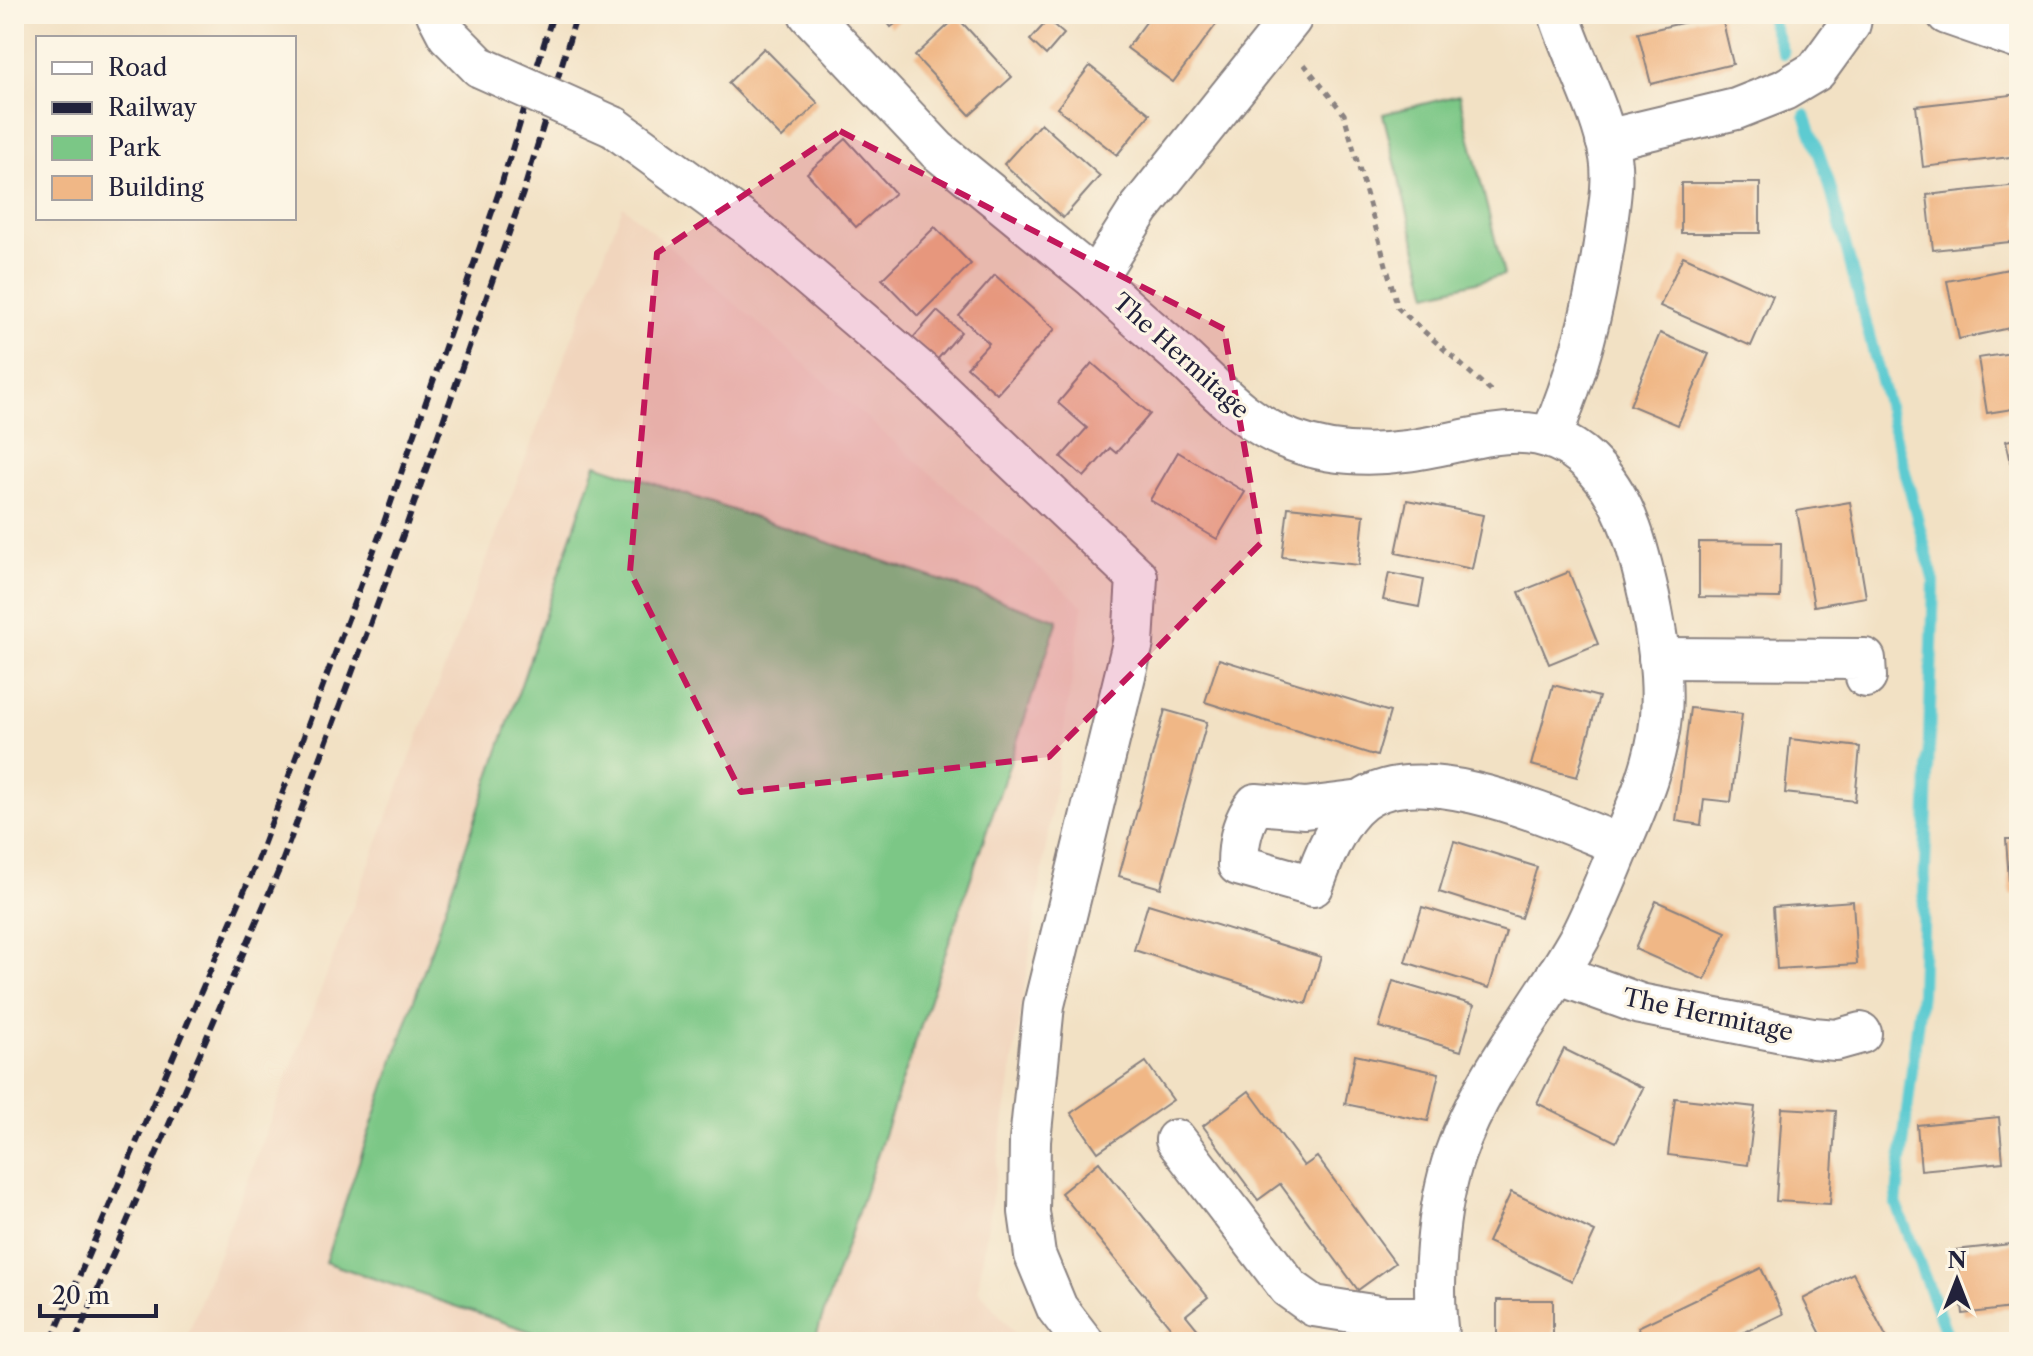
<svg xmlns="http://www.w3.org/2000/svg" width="2033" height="1356" viewBox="0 0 2033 1356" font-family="'Libre Caslon Text',serif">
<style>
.built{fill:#f1d5bd}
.green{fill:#7bc786;stroke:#4e7460;stroke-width:2}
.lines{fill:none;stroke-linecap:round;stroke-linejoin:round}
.stream{stroke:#5dcbd1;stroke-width:12}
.building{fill:#f0b786}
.street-casing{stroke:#8a8280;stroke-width:44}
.path{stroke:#8a8280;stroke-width:5;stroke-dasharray:6 6;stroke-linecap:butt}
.street{stroke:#fff;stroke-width:40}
.rail{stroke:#22223b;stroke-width:6;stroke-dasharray:12 6;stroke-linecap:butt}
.street-bridge-casing{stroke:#8a8280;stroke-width:44;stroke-linecap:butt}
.street-bridge{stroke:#fff;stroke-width:40}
.marked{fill:#c2185b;fill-opacity:0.2;stroke:#c2185b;stroke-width:6;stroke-dasharray:16 10;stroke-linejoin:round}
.labels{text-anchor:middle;stroke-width:6;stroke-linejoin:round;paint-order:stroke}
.street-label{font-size:24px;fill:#22223b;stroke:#fcf5e5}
</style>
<rect width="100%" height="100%" fill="#fcf5e5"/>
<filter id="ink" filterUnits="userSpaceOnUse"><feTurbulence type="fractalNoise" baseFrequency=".0125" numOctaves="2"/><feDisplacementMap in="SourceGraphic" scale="16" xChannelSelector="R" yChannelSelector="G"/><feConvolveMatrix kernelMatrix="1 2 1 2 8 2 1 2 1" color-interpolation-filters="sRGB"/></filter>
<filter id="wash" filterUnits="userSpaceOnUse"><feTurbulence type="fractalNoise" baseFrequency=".006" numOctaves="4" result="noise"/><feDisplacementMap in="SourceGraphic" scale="32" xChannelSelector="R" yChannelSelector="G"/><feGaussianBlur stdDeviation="1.8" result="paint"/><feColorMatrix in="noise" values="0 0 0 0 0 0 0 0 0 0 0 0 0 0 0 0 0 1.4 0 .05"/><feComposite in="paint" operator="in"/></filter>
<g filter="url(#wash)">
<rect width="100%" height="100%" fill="#f2e1c4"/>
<!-- built -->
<polygon class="built" points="623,206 1083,606 978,1289 1022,1342 185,1342"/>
<!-- green -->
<g class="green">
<polygon points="1459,95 1504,275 1428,294 1383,114"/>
<polygon points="596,464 1058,620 814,1342 562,1342 325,1262"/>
</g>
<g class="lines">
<!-- stream -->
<g class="stream">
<polyline points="1769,14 1783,53"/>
<polyline points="1805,115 1828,179 1934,582 1921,993 1896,1204 1950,1342"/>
</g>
</g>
<g id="blocks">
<!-- building -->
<g class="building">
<polygon points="881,14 908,14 891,27"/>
<polygon points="1152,14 1207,14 1218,22 1173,82 1127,48"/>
<polygon points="1721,14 1733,64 1651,84 1638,33"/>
<polygon points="957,17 1012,77 970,115 915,56"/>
<polygon points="1048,20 1064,34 1046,55 1030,40"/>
<polygon points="764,48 818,103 782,138 728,83"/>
<polygon points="1090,66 1150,114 1117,155 1057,108"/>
<polygon points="2019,94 2019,156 1923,167 1916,106"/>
<polygon points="1041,123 1100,176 1063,218 1004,164"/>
<polygon points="846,139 895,193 856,227 807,173"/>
<rect x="1681" y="183" width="79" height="50"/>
<polygon points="2018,185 2019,241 1933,250 1927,195"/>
<polygon points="935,227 971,264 918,316 882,279"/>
<polygon points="1683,256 1773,296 1751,346 1660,306"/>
<polygon points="2019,267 2019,326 1959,339 1947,281"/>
<polygon points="995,275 1055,329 997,394 967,367 989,343 959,316"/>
<polygon points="937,311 961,332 936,361 912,339"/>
<polygon points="1660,333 1709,354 1678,425 1630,405"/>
<polygon points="2019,352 2019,408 1987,413 1978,358"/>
<polygon points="1092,363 1150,414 1116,453 1110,448 1084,477 1061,457 1087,428 1058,403"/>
<polygon points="2019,438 2019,492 2018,492 2006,441"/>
<polygon points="1178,452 1245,492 1217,539 1150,500"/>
<polygon points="1407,500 1483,515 1472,569 1396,553"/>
<polygon points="1850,502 1866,597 1814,606 1797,511"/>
<polygon points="1288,507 1364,515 1359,565 1282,557"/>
<polygon points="1699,542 1781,543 1780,598 1699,597"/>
<polygon points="1569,572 1598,644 1549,664 1519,592"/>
<polygon points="1389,573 1424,580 1419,607 1383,600"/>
<polygon points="1219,659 1390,712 1377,756 1205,702"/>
<polygon points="1553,685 1599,697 1577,777 1531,765"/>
<polygon points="1690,708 1742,714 1731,802 1704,799 1701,825 1676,821"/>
<polygon points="1165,710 1207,722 1161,888 1119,876"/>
<polygon points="1790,739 1860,747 1855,801 1785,793"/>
<polygon points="2006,839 2019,839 2019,894 2010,895"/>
<polygon points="1454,841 1537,867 1521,918 1439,892"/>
<polygon points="1656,901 1726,932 1705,980 1635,949"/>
<polygon points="1853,901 1857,964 1777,969 1773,907"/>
<polygon points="1148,904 1321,957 1306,1004 1134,950"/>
<polygon points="1422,907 1506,932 1489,988 1405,962"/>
<polygon points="1393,981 1474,1005 1461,1051 1379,1027"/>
<polygon points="1564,1049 1643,1088 1616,1142 1537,1103"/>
<polygon points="1355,1055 1439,1073 1428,1121 1345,1104"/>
<polygon points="1146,1062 1173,1100 1098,1152 1071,1113"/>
<polygon points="1249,1091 1304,1166 1317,1157 1395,1263 1358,1290 1280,1184 1258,1200 1203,1126"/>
<polygon points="1675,1098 1755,1107 1748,1165 1668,1155"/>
<polygon points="1782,1108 1836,1111 1830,1204 1776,1201"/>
<polygon points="1999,1117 2003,1162 1921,1170 1917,1125"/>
<polygon points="1099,1162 1208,1297 1186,1315 1208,1342 1153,1342 1171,1328 1061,1193"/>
<polygon points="1511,1192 1595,1232 1572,1281 1488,1242"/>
<polygon points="2019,1243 2019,1307 1963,1314 1956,1250"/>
<polygon points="1761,1268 1783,1314 1724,1342 1645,1342 1638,1327"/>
<polygon points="1853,1273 1889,1342 1825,1342 1803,1299"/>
<rect x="1497" y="1300" width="56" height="42"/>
</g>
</g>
</g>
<g filter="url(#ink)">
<use href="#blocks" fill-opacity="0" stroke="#8a8280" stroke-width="2"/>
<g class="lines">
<defs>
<g id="street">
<polyline points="437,14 448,35 480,67"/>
<polyline points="809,14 937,150 1095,279"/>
<path d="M1285,14L1291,19L1140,208L1095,279C1124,308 1155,333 1185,360C1219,392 1248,425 1293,441C1328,454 1369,456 1406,451C1477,442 1540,406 1597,470C1628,504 1639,552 1649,596C1657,635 1664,676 1661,716C1657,759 1640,800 1623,839C1609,872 1596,906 1580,937C1540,1009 1482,1075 1455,1154C1437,1206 1430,1288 1439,1342"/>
<polyline points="1947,14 2019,39"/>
<polyline points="614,127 752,228 922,373 1137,577 1133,643 1044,1005 1030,1141 1029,1212 1035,1255 1057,1308 1083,1342"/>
<polyline points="1606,140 1736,109 1784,90 1816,71 1850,24 1852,14"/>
<path d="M1551,436C1580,369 1596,302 1606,230C1609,207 1614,180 1610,157C1602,110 1574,61 1559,14"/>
<polyline points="1659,658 1865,659 1866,677"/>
<path d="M1362,801L1305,808L1256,804C1242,821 1238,844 1238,865L1313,886C1323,858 1337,820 1362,801C1422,756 1559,821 1621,845"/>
<polyline points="1557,974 1640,1004 1813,1038 1836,1040 1861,1033"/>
<polyline points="1176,1140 1289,1288 1314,1306 1385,1317 1435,1317"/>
</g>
</defs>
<!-- street casing -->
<use href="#street" class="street-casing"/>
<!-- path -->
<polyline class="path" points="1304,64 1344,114 1398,308 1494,394"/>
<!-- street -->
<use href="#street" class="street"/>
<!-- rail -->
<g class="rail">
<polyline points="51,1342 257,861 381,531 501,186 553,14"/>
<polyline points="75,1342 279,870 402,538 523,193 577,14"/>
</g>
<defs>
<polyline id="street-bridge" points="480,67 614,127"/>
</defs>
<!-- street-bridge casing -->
<use href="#street-bridge" class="street-bridge-casing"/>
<!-- street-bridge -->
<use href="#street-bridge" class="street-bridge"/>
</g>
</g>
<!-- marked area -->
<path class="marked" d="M840,131L1224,329L1261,543L1049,757L741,792L630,572L657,253Z"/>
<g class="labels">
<!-- street labels -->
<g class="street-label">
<text transform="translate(1181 356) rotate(42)" y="8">The Hermitage</text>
<text transform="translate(1708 1015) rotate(12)" y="8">The Hermitage</text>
</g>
</g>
<!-- margin -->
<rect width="2033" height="1356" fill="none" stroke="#fcf5e5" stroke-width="48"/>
<!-- legend -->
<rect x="36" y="36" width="260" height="184" fill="#fcf5e5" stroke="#a5a1a1" stroke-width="2"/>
<rect x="52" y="62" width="40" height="12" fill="#ffffff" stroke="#a5a1a1" stroke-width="2"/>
<text x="108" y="76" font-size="24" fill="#22223b">Road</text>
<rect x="52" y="102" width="40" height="12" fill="#22223b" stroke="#a5a1a1" stroke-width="2"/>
<text x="108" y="116" font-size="24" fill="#22223b">Railway</text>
<rect x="52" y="136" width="40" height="24" fill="#7bc786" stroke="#a5a1a1" stroke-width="2"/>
<text x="108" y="156" font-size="24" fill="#22223b">Park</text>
<rect x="52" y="176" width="40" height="24" fill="#f0b786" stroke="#a5a1a1" stroke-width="2"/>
<text x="108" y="196" font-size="24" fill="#22223b">Building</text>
<!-- north arrow -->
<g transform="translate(1957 1280)" stroke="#fcf5e5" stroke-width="6" paint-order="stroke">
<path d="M0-6L14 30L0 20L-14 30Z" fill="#22223b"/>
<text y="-12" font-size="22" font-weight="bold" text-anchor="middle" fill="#22223b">N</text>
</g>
<!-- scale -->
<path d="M40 1304v12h116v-12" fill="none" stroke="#22223b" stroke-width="4"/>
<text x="52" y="1304" font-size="24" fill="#22223b" stroke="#fcf5e5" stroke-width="6" paint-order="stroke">20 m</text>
</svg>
